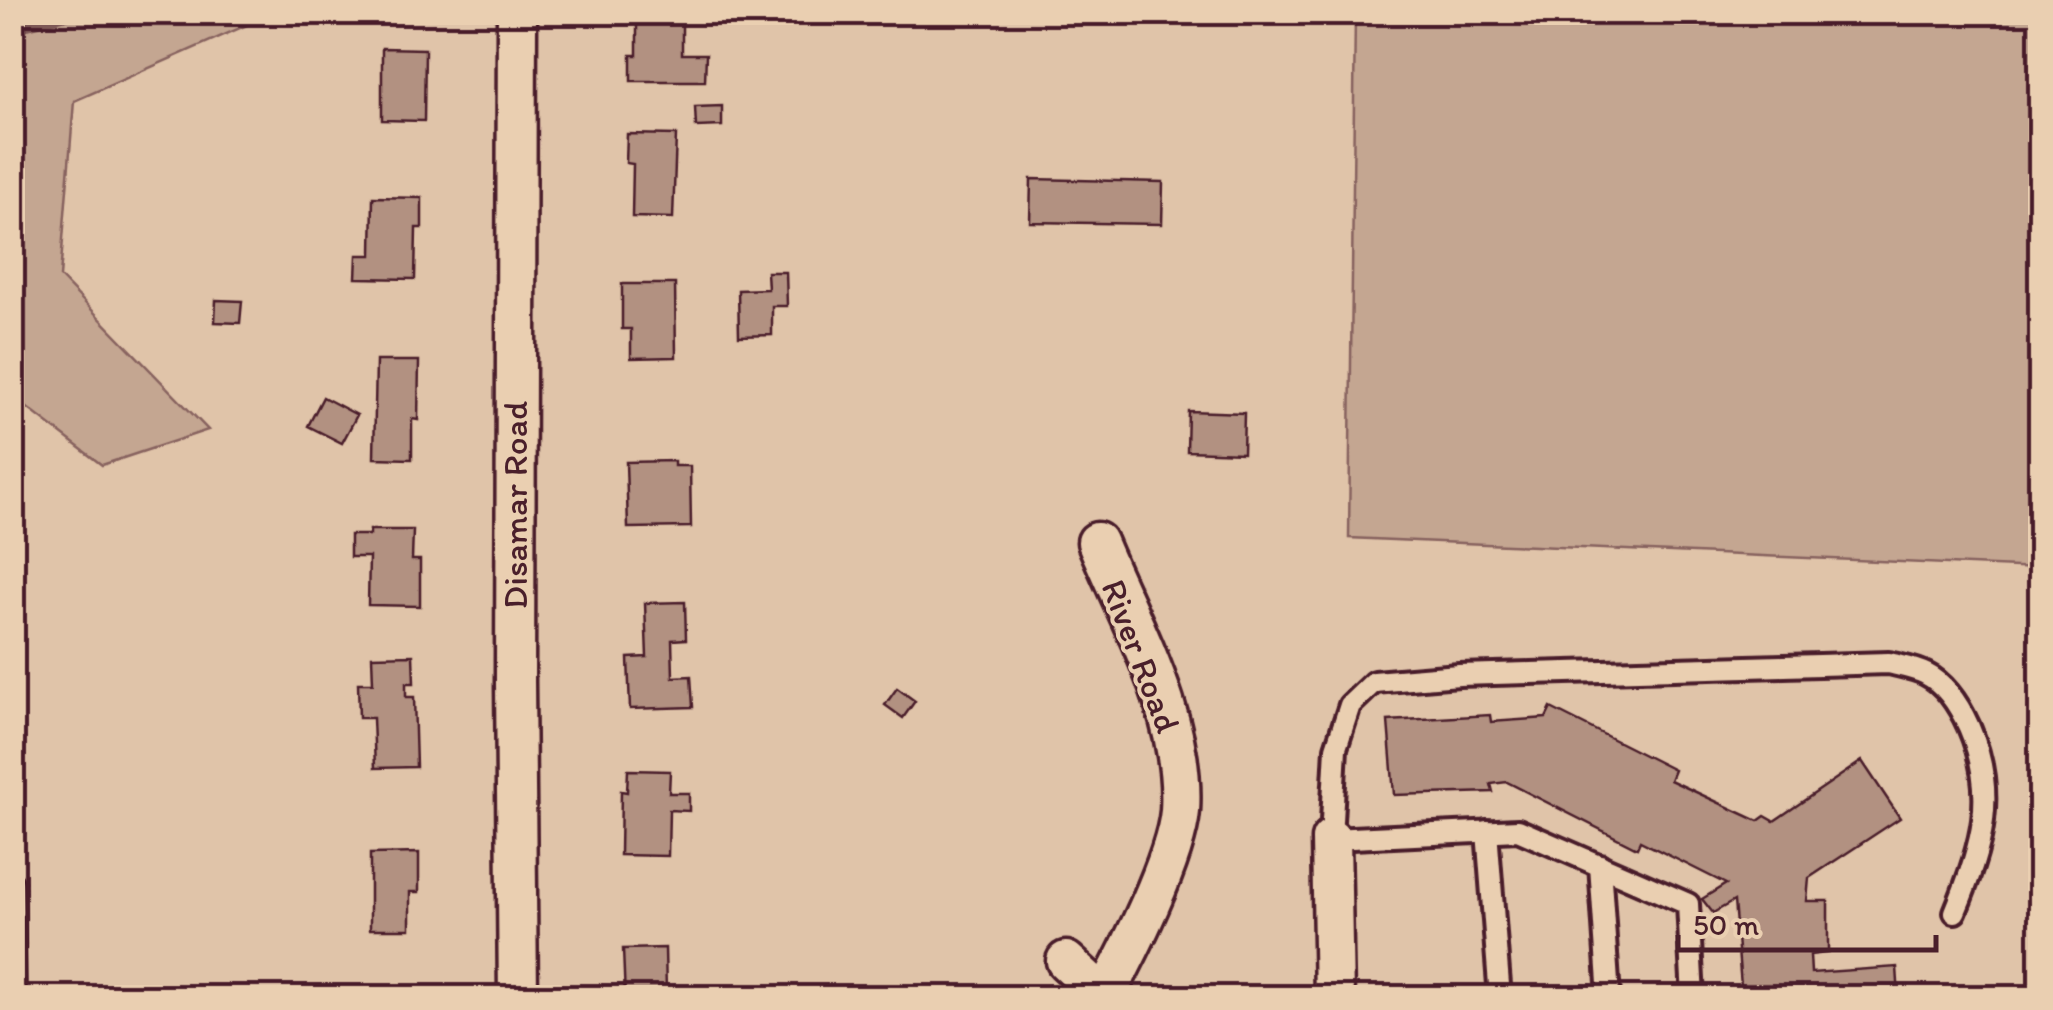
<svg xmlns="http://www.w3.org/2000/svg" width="2053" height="1010" viewBox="0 0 2053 1010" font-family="Itim,sans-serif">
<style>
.green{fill:#c4a691;stroke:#87625e;stroke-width:2.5}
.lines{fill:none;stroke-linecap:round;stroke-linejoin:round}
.stream{stroke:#7e5857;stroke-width:10}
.building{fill:#b29181;stroke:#4a1f2b;stroke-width:2.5}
.lane-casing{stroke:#4a1f2b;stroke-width:28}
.street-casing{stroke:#4a1f2b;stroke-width:45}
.lane{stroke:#eacfb1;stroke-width:20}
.street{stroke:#eacfb1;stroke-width:38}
.labels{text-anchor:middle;stroke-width:8;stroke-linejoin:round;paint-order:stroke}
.street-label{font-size:35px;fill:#4a1f2b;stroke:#eacfb1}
</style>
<rect width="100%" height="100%" fill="#e0c4a9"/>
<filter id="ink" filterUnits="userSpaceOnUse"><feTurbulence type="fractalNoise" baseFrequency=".01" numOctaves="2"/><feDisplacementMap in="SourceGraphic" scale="20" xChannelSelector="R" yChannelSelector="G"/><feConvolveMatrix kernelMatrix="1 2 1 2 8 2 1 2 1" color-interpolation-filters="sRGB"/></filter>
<g filter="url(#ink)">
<!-- green -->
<g class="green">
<polygon points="12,13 274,13 74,101 60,277 208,430 102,465 13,397"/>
<polygon points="1355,13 2040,13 2040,568 1349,538"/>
</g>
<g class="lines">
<!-- stream -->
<polyline class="stream" points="12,29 79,12"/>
</g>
<!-- building -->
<g class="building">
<polygon points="637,12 682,12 682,54 706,54 705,81 631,81 631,55 637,55"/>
<polygon points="382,48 425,49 424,121 382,120"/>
<polygon points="722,106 722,126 696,127 695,107"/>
<polygon points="627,134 676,135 673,218 632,217 633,164 626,163"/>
<polygon points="1031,179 1163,182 1162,224 1030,222"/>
<polygon points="373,197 422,198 422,228 416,228 415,279 356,278 357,255 372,255"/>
<polygon points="767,272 786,272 787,306 772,306 772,335 739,336 738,290 768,289"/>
<polygon points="622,284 675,284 676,357 631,358 631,329 622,329"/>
<polygon points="216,300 242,301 240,323 215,322"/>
<polygon points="376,361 419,361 418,420 412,419 412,459 374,458"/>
<polygon points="323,397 357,415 342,443 308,426"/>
<polygon points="1188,411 1244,413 1243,453 1187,451"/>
<polygon points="674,461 674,466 690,466 691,527 628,528 626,462"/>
<polygon points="370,530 413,530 412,560 420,560 420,606 368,605 369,557 350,557 350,535 370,535"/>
<polygon points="685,602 686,639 672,640 673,677 691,676 693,707 630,709 628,658 647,657 645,603"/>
<polygon points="413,655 414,683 406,683 406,697 414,697 416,767 375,768 373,718 359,718 358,683 373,683 372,656"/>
<polygon points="897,688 915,701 903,718 885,705"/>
<polygon points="1551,708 1674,770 1670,780 1758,821 1765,816 1774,821 1862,761 1900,818 1809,878 1807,901 1828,901 1828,953 1810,955 1811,973 1897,967 1899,998 1742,998 1734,901 1713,913 1702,899 1726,884 1640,841 1637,848 1507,782 1491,784 1493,792 1394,795 1388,721 1490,715 1491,722 1546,718"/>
<polygon points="628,770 670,771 669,793 689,793 689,811 669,810 668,856 620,855 621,791 627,792"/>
<polygon points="419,853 419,892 410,892 410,929 370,929 370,854"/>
<polygon points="665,948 666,992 687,991 687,998 625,998 623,949"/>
<polygon points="419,990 420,998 379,998 379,991"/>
</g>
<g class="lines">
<defs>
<g id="lane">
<polyline points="1487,831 1500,998"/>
<polyline points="1600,865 1609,998"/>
<polyline points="12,884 14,998"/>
<path d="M1693,998L1688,904L1518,830L1331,839L1336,748L1350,705L1374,682L1459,675L1889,663C1900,666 1915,668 1926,674C1946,684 1960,707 1969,727C1998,794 1982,847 1955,912"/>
</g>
<g id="street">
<polyline points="517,12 515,682 518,998"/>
<path d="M1097,542C1132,627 1186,717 1180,811C1176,858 1128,953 1105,996"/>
<polyline points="1331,839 1334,998"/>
<polyline points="1066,961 1106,998"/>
</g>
</defs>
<!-- lane casing -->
<use href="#lane" class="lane-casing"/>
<!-- street casing -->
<use href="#street" class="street-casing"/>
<!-- lane -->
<use href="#lane" class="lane"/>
<!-- street -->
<use href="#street" class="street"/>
</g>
</g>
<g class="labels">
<!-- street labels -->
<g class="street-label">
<text transform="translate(515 505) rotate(-90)" y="12">Disamar Road</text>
<text transform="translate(1141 656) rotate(69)" y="12">River Road</text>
</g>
</g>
<!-- margin -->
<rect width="2053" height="1010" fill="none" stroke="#eacfb1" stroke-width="50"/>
<rect x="25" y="25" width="2003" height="960" fill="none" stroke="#4a1f2b" stroke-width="4" filter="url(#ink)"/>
<!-- scale -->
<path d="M1678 935v15h258v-15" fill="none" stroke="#4a1f2b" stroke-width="5"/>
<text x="1693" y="935" font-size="30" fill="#4a1f2b" stroke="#eacfb1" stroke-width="8" paint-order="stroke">50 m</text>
</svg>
